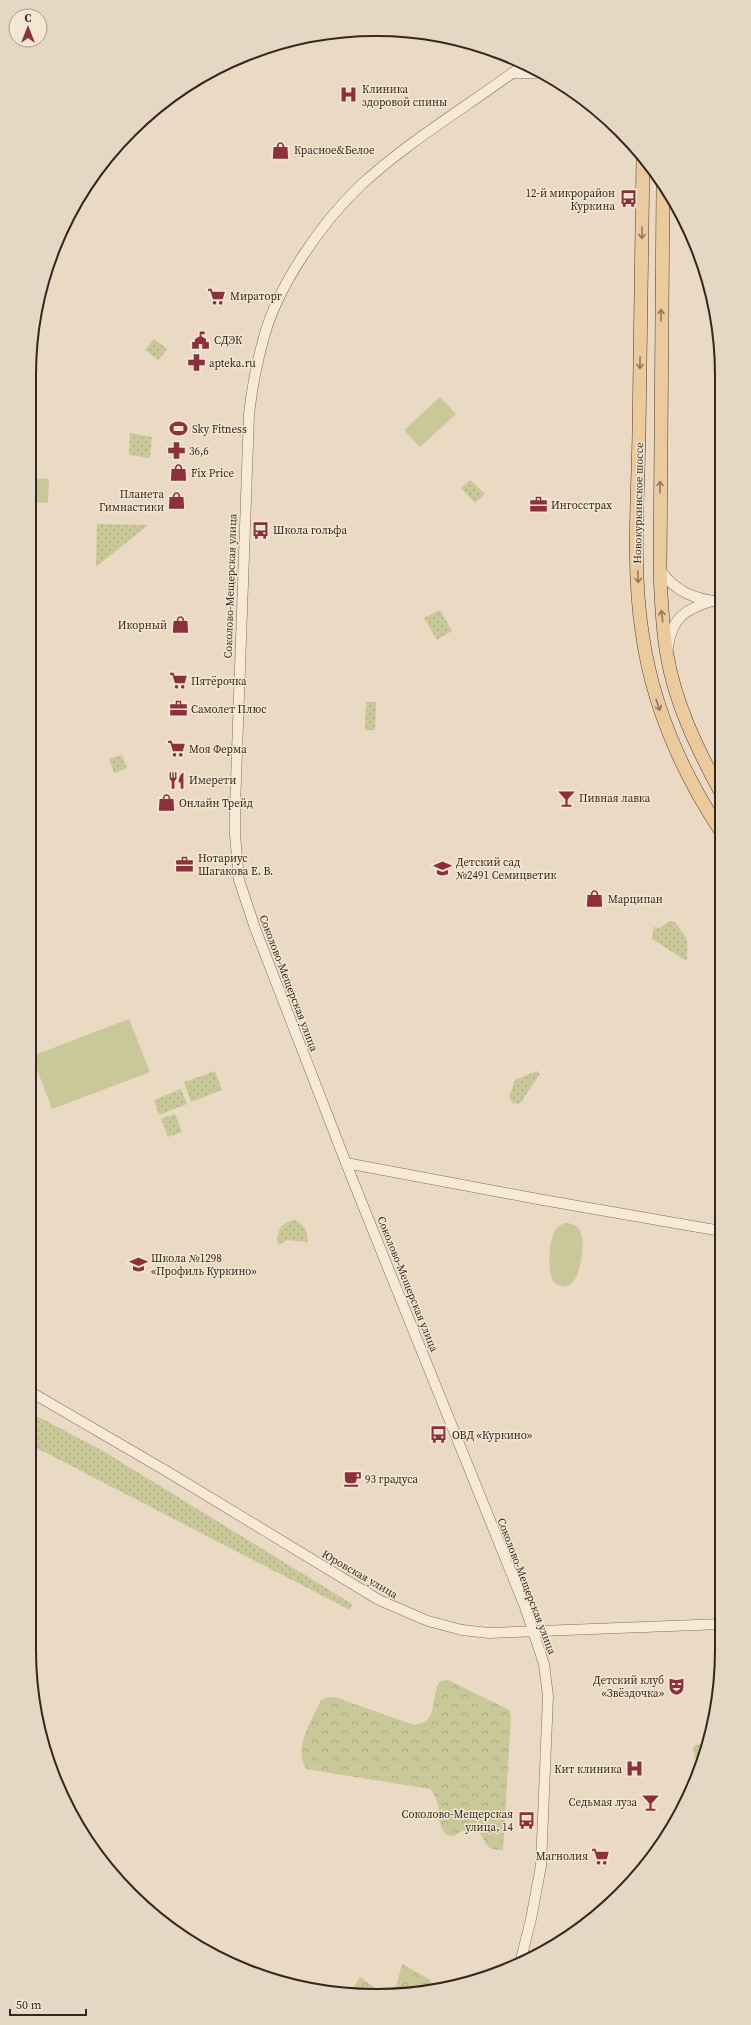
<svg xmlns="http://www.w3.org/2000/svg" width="751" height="2025" viewBox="0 0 751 2025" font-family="'Source Serif 4',serif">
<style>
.grass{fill:url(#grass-dots)}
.forest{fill:url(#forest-crowns)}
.pitch{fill:#c8c898}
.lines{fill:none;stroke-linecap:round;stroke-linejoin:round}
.minor-casing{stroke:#836c5b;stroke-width:11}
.major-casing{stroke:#513b2f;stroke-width:14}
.minor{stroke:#f6e9d6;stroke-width:10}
.major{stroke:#ebca9e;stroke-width:13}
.oneway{stroke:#90785e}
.labels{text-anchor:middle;stroke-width:3;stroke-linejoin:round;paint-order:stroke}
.poi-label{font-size:11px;fill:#35271e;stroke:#f3e6d2;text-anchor:start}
.street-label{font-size:11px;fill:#35271e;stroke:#f3e6d2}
.rim{fill:none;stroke:#35271e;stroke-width:2}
</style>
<defs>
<pattern id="grass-dots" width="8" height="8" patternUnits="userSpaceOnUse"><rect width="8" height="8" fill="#c8c898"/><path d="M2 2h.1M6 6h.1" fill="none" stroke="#acac83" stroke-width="1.8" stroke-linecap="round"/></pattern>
<pattern id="forest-crowns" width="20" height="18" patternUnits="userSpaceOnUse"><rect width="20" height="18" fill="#c8c898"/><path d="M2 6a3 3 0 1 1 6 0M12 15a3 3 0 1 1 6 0" fill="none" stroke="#acac83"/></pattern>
</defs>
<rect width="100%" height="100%" fill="#eadac3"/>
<!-- grass -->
<g class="grass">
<polygon points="154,339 167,349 158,360 145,350"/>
<polygon points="130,433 152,437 150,458 129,455"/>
<polygon points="470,480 485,494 475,503 461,488"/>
<polygon points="97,524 148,525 96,567"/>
<polygon points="440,610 452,631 437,640 424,618"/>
<polygon points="366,702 376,702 375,730 365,730"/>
<polygon points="122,755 127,768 114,773 109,759"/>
<polygon points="669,921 675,922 687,939 687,959 685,960 652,939 654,927 660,928"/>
<polygon points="215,1071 222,1090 191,1102 184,1082"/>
<polygon points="537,1071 540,1074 521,1102 518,1104 512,1103 509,1097 515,1080"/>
<polygon points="181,1089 187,1104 159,1115 154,1100"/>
<polygon points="175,1114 182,1132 168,1137 161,1119"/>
<path d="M295,1220C305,1225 307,1231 308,1242L287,1240L278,1245C276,1232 281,1222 295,1220Z"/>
<polygon points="29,1412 103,1451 352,1604 350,1610 29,1444"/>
<polygon points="709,1743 702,1761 695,1759 693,1748 695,1745"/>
</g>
<!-- forest -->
<g class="forest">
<path d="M448,1680L509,1710L511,1717L503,1850C484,1850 488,1844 478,1831H462L454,1836L446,1835C434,1819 444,1804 430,1789L306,1769C293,1748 312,1720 321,1700C331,1696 337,1696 346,1701L414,1725C440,1722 429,1699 440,1681Z"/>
<polygon points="402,1964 429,1979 436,1990 395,1991"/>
<polygon points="360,1977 374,1987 375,1992 351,1992"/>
</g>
<!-- pitch -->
<g class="pitch">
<polygon points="440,397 456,414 420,447 404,430"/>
<polygon points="29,478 49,479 48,503 29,502"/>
<polygon points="129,1019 150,1072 52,1109 32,1056"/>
<path d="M565,1223C571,1223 577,1225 580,1231C587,1241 580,1302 555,1283C546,1276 549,1240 555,1230C557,1226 561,1225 565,1223Z"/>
</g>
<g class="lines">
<defs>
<g id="minor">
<polyline points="512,73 535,73"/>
<path d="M660,570C675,591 693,599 720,602"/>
<path d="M668,647C672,617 686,609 712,601"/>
<polyline points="346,1163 543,1200 721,1231"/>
<polyline points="29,1391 168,1472 379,1600 428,1621 462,1630 489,1633 722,1624"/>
<path d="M520,1963L531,1919L541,1866L548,1696L544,1664L525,1607L353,1181L255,928L239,880L235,835V808L249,414C252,388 257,362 264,337C278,285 322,222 361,185C410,140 468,106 522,66"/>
</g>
<g id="major">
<path d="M643,158C642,249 640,340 639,432C638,498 632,566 642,632C652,705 680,769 720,830"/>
<path d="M663,187L660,570C661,598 662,627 667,655C675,703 697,748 720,791"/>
</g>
</defs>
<!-- minor casing -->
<use href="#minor" class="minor-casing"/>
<!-- major casing -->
<use href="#major" class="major-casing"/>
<!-- minor -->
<use href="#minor" class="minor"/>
<!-- major -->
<use href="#major" class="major"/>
</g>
<!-- one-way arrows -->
<defs><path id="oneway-shaft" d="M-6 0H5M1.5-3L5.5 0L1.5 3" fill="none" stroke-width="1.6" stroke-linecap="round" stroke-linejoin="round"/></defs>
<g class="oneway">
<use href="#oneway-shaft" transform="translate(642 233) rotate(91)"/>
<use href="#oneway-shaft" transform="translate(661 315) rotate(-90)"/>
<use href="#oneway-shaft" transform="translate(640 363) rotate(91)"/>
<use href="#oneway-shaft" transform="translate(660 487) rotate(-89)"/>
<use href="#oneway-shaft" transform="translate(638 577) rotate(88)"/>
<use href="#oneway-shaft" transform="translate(662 616) rotate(-97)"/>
<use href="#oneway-shaft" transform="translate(658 705) rotate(71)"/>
</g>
<!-- icons -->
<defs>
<symbol id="hospital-bare" viewBox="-9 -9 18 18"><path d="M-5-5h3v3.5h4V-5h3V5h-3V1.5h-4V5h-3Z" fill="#8e303b" stroke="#f3e6d2" stroke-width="2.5" paint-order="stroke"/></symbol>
<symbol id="shop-bare" viewBox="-9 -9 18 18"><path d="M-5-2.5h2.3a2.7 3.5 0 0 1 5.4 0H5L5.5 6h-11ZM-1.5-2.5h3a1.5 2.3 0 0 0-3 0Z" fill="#8e303b" stroke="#f3e6d2" stroke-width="2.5" paint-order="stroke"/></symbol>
<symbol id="bus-bare" viewBox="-9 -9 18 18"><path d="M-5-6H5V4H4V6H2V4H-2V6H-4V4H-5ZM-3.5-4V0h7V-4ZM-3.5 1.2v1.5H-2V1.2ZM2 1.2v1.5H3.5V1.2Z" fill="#8e303b" stroke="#f3e6d2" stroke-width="2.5" paint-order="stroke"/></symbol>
<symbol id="supermarket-bare" viewBox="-9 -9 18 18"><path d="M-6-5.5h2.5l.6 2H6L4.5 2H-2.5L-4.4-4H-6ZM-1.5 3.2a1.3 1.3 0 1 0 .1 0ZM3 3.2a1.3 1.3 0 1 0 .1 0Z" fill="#8e303b" stroke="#f3e6d2" stroke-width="2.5" paint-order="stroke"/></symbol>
<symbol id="civic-bare" viewBox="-9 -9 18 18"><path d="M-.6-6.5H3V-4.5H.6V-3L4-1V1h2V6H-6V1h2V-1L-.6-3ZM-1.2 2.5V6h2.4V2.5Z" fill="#8e303b" stroke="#f3e6d2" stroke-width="2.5" paint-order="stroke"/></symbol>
<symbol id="pharmacy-bare" viewBox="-9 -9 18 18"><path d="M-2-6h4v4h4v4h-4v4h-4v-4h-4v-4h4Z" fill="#8e303b" stroke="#f3e6d2" stroke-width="2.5" paint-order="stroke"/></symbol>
<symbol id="stadium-bare" viewBox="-9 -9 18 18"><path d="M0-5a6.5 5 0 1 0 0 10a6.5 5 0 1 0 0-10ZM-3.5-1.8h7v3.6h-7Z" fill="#8e303b" stroke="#f3e6d2" stroke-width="2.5" paint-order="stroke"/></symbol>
<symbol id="office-bare" viewBox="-9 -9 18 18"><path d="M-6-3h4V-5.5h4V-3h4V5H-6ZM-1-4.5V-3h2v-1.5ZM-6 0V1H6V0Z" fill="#8e303b" stroke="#f3e6d2" stroke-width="2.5" paint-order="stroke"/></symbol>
<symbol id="restaurant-bare" viewBox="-9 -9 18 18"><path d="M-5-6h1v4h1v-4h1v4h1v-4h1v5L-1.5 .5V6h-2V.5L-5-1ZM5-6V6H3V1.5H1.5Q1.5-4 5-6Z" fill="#8e303b" stroke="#f3e6d2" stroke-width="2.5" paint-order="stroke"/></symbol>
<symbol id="bar-bare" viewBox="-9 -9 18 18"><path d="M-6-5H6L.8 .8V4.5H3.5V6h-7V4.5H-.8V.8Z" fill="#8e303b" stroke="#f3e6d2" stroke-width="2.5" paint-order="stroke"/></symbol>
<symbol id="school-bare" viewBox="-9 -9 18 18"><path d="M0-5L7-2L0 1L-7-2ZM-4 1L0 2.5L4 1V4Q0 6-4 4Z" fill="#8e303b" stroke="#f3e6d2" stroke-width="2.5" paint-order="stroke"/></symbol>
<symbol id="cafe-bare" viewBox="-9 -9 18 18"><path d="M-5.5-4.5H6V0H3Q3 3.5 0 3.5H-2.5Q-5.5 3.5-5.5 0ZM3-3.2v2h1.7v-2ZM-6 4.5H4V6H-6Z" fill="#8e303b" stroke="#f3e6d2" stroke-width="2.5" paint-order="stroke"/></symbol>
<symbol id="theatre-bare" viewBox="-9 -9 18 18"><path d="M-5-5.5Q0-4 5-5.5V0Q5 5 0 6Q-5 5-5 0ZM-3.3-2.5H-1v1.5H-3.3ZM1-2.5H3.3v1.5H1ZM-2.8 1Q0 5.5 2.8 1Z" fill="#8e303b" stroke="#f3e6d2" stroke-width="2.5" paint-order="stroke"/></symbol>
</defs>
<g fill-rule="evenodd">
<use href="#hospital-bare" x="336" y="82" width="25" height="25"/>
<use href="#shop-bare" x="268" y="138" width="25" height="25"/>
<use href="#bus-bare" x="616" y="186" width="25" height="25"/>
<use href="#supermarket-bare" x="204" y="284" width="25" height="25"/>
<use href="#civic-bare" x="188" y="328" width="25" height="25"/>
<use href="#pharmacy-bare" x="184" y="350" width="25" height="25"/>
<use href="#stadium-bare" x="166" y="416" width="25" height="25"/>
<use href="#pharmacy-bare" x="164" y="438" width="25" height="25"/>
<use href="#shop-bare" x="166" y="460" width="25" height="25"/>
<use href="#shop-bare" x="164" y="488" width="25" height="25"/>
<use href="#office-bare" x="526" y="492" width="25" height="25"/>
<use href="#bus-bare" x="248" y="518" width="25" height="25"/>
<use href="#shop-bare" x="168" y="612" width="25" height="25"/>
<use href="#supermarket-bare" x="166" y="668" width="25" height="25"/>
<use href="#office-bare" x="166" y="696" width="25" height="25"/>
<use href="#supermarket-bare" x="164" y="736" width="25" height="25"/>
<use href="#restaurant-bare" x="164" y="768" width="25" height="25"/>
<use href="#bar-bare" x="554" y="786" width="25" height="25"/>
<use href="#shop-bare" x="154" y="790" width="25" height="25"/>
<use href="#office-bare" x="172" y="852" width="25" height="25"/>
<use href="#school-bare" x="430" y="856" width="25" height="25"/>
<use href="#shop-bare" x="582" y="886" width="25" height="25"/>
<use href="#school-bare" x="126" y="1252" width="25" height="25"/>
<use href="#bus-bare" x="426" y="1422" width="25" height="25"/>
<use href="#cafe-bare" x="340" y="1466" width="25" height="25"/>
<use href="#theatre-bare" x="664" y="1674" width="25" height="25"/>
<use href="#hospital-bare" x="622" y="1756" width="25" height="25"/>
<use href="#bar-bare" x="638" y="1790" width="25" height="25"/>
<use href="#bus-bare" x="514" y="1808" width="25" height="25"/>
<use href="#supermarket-bare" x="588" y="1844" width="25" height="25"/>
</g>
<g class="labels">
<!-- poi labels -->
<g class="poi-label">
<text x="362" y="93">Клиника<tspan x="362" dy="13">здоровой спины</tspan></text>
<text x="294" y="154">Красное&amp;Белое</text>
<text x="615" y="197" text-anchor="end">12-й микрорайон<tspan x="615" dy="13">Куркина</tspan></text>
<text x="230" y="300">Мираторг</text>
<text x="214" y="344">СДЭК</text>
<text x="209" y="367">apteka.ru</text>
<text x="192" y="433">Sky Fitness</text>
<text x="189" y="455">36,6</text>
<text x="191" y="477">Fix Price</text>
<text x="164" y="498" text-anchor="end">Планета<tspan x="164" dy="13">Гимнастики</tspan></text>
<text x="551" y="509">Ингосстрах</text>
<text x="273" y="534">Школа гольфа</text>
<text x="167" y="629" text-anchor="end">Икорный</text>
<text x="191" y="685">Пятёрочка</text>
<text x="191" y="713">Самолет Плюс</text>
<text x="189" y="753">Моя Ферма</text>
<text x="189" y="784">Имерети</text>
<text x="579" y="802">Пивная лавка</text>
<text x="179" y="807">Онлайн Трейд</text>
<text x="198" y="862">Нотариус<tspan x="198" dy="13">Шагакова Е. В.</tspan></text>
<text x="456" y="866">Детский сад<tspan x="456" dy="13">№2491 Семицветик</tspan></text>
<text x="608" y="903">Марципан</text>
<text x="151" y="1262">Школа №1298<tspan x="151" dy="13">«Профиль Куркино»</tspan></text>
<text x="452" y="1439">ОВД «Куркино»</text>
<text x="365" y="1483">93 градуса</text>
<text x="664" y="1684" text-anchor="end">Детский клуб<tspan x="664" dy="13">«Звёздочка»</tspan></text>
<text x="622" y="1773" text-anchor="end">Кит клиника</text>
<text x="637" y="1806" text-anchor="end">Седьмая луза</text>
<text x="513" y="1818" text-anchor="end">Соколово-Мещерская<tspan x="513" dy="13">улица, 14</tspan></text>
<text x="588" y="1860" text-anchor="end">Магнолия</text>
</g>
<!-- street labels -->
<g class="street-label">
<text transform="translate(638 503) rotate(-89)" y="4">Новокуркинское шоссе</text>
<text transform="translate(230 586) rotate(-88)" y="4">Соколово-Мещерская улица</text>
<text transform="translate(289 983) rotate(69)" y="4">Соколово-Мещерская улица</text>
<text transform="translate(408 1284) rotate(68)" y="4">Соколово-Мещерская улица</text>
<text transform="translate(360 1574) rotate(30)" y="4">Юровская улица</text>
<text transform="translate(527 1586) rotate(69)" y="4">Соколово-Мещерская улица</text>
</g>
</g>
<!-- crop -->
<path d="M0 0H751V2025H0ZM375 36H376A339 339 0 0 1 715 375V1650A339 339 0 0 1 376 1989H375A339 339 0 0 1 36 1650V375A339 339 0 0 1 375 36Z" fill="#e4d7c4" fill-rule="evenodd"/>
<path class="rim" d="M375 36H376A339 339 0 0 1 715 375V1650A339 339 0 0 1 376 1989H375A339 339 0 0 1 36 1650V375A339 339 0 0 1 375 36Z"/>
<!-- north arrow -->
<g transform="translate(28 28)"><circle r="19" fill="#f3e6d2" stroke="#a79a8a"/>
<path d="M0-3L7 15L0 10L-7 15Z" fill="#8e303b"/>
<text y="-6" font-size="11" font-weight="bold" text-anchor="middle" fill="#35271e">С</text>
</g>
<!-- scale -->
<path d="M10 2009v6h76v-6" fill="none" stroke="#35271e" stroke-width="2"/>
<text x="16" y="2009" font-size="12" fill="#35271e" stroke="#f3e6d2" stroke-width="3" paint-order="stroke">50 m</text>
</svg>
